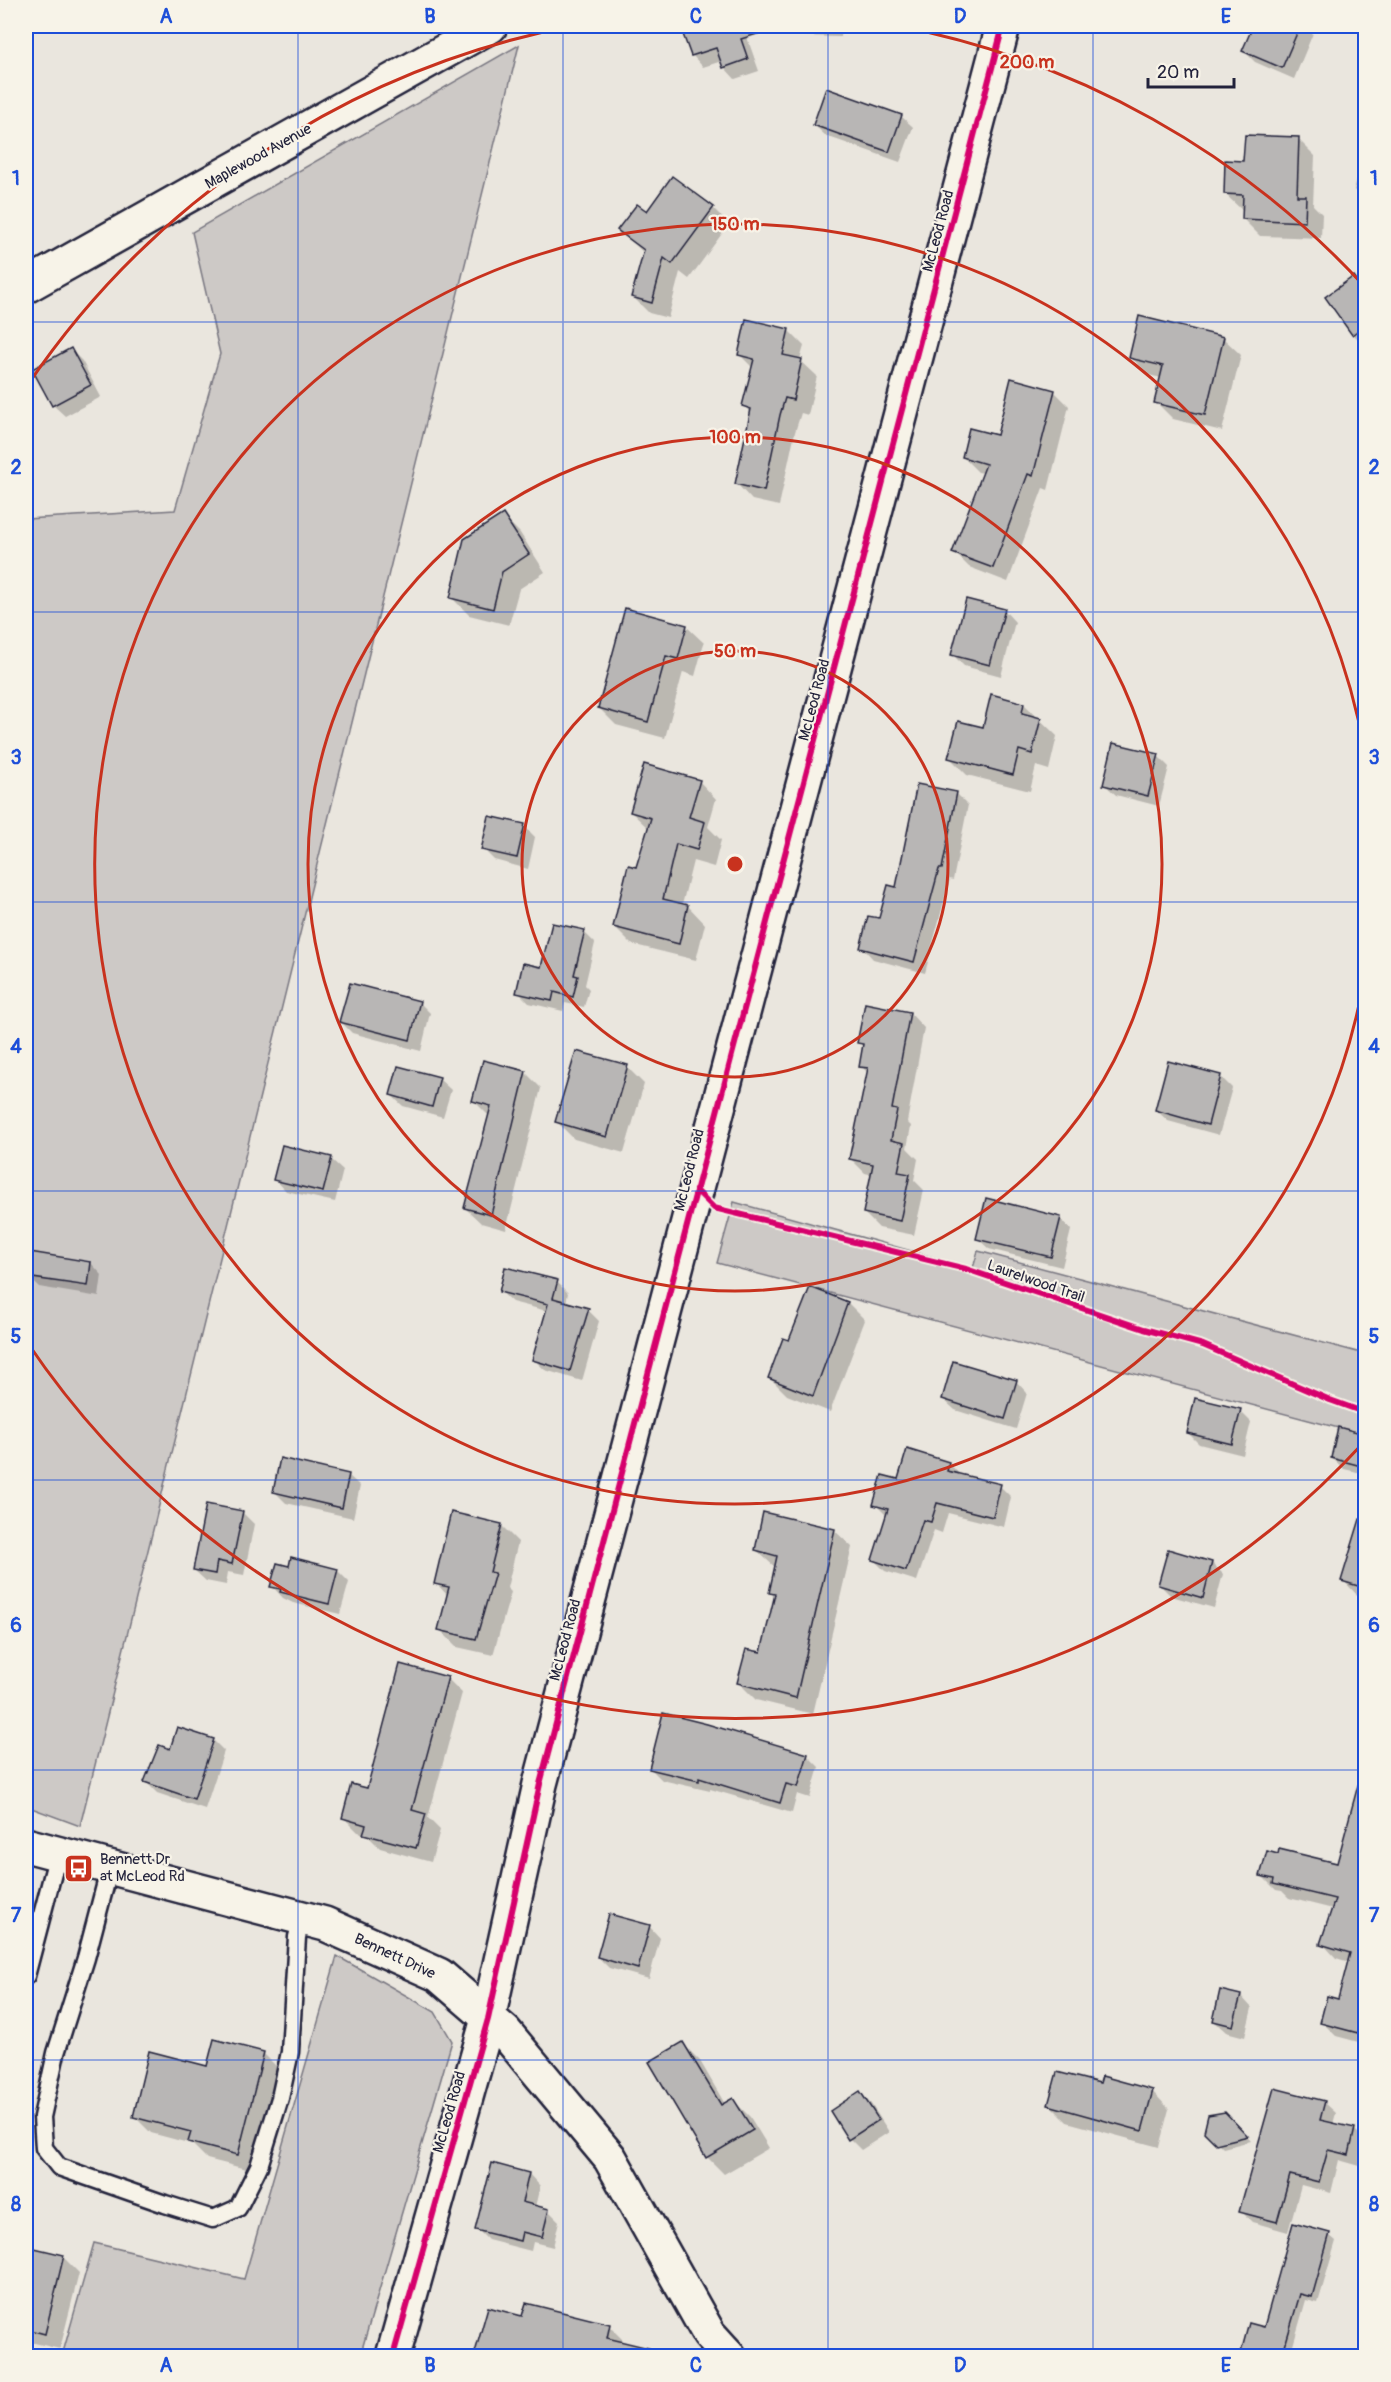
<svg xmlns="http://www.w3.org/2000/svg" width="1391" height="2382" viewBox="0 0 1391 2382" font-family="Pangolin,sans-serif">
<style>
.green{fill:#cdc9c6;stroke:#787680;stroke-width:1.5}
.shadow{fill:#0003}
.building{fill:#b8b6b5;stroke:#22223b;stroke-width:1.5}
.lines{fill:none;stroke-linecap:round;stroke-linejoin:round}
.service-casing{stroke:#22223b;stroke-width:21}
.minor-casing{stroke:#22223b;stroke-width:38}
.tertiary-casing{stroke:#22223b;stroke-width:38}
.secondary-casing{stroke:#22223b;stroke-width:38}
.service{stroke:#f7f3e8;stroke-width:16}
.minor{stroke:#f7f3e8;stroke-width:33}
.tertiary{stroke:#f7f3e8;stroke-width:33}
.secondary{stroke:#f7f3e8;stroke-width:33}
.cycleway-casing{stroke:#f7f3e8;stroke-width:10}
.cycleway{stroke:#d6006c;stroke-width:6}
.grid{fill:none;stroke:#1d4ed8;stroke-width:1.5;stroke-opacity:0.55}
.ring{fill:none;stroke:#c8321e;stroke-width:3}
.labels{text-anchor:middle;stroke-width:4.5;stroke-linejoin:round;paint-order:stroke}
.street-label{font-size:15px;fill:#22223b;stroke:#f7f3e8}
.poi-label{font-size:15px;fill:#22223b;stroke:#f7f3e8;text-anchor:start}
.centre{fill:#c8321e;stroke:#f7f3e8;stroke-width:3}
.ring-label{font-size:18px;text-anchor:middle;font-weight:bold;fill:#c8321e;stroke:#f7f3e8;stroke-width:4.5;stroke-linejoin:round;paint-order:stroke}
.neatline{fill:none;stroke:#1d4ed8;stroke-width:2}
.grid-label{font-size:20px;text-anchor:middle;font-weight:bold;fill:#1d4ed8}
</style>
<rect width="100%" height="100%" fill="#eae6de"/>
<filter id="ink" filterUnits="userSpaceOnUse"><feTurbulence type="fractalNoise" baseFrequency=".0167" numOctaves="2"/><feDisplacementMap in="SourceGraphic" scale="12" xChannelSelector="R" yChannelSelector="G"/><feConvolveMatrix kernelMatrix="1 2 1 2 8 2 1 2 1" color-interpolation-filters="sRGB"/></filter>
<g filter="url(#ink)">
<!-- green -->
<g class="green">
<polygon points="519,45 80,1826 26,1806 26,1602 31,1574 26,1561 26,519 175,510 220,354 192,232"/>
<polygon points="734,1202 973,1268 978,1251 1365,1354 1365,1435 717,1263"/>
<polygon points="337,1956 435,2012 452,2041 360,2356 62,2356 94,2243 244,2279"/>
</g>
<!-- shadow -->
<g class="shadow">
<polygon points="682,26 743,26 759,71 735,79 724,67 722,61 703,67 692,55"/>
<polygon points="796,26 841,26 841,37 801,36 796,31"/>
<polygon points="1255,26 1316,26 1294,79 1255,62 1244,51"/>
<polygon points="901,116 913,127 900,162 826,136 814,125"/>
<polygon points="1298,139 1315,156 1313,205 1322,214 1321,238 1260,236 1243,219 1243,211 1225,194"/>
<polygon points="1365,149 1366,149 1366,202 1354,190"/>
<polygon points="713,208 729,224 689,279 680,272 668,318 649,313 633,297 644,253 619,230 647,213"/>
<polygon points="1354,278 1365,289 1364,345 1353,334"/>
<polygon points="788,330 804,346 800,360 817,376 808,415 801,413 795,432 779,506 752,500 737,484 752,414 744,406 753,368 740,355"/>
<polygon points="1223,338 1241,355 1222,431 1173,419 1156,402 1162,378 1148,375 1131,357"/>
<polygon points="71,350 82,361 101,397 65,416 53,405"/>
<polygon points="1054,391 1069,406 1048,490 1043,488 1008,582 969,567 954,552 984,473 978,472 963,457 998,436"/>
<polygon points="503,516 520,533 545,572 519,589 509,625 469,615 451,597"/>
<polygon points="1004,610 1015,622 1001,676 964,666 953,655"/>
<polygon points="686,626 704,643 695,676 683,672 665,738 616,725 599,708"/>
<polygon points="1024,704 1057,736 1049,770 1036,766 1030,791 967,775 950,758 984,729"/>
<polygon points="1158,756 1169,767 1159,806 1116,795 1104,784"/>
<polygon points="699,781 716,799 708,827 721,840 714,867 693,861 682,905 688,906 705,924 696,960 631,944 614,927 637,869 649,829 631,812"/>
<polygon points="957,794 968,805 953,880 950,879 925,973 873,959 862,947"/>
<polygon points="524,826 535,837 528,869 494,860 483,849"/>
<polygon points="584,932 595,943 585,985 589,989 584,1007 565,1003 563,1011 529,1003 518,992"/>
<polygon points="419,1002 430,1013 421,1051 352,1033 341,1022"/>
<polygon points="910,1013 924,1028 907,1122 911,1126 907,1148 918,1159 914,1180 924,1190 914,1235 879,1228 864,1213 873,1175 865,1173 850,1158 869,1074 861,1066 864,1048 859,1042"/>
<polygon points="1169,1063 1221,1077 1232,1088 1219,1135 1168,1121 1156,1110"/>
<polygon points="627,1067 644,1084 624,1153 574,1139 557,1122"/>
<polygon points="525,1072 541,1088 506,1230 481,1223 465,1208 490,1117 474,1101"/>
<polygon points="439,1079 451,1090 443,1117 403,1106 391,1095"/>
<polygon points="331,1159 343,1170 335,1202 286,1191 275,1179"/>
<polygon points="1060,1218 1071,1230 1062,1267 989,1249 977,1238"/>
<polygon points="91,1263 102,1275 99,1297 39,1287 27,1276"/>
<polygon points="557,1282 568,1293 566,1303 588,1310 599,1321 582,1381 545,1370 533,1359 547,1311 512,1302 500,1291"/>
<polygon points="848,1303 865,1320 830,1412 787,1395 770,1378 790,1342"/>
<polygon points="1016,1381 1027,1393 1016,1429 955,1410 943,1399"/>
<polygon points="1240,1411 1251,1422 1243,1455 1199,1444 1188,1433"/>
<polygon points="1339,1429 1366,1435 1366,1474 1344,1469 1332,1458"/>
<polygon points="949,1463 960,1475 1000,1486 1011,1497 1004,1527 948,1513 942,1533 934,1530 917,1581 885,1571 873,1559 887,1516 875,1504"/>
<polygon points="348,1475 360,1486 353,1518 286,1503 275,1492"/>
<polygon points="243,1513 254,1524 244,1575 228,1572 226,1585 206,1581 194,1570"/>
<polygon points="501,1525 518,1542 507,1588 511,1592 493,1655 457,1647 440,1630 448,1596 436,1583"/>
<polygon points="834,1530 852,1547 813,1714 756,1700 739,1683 762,1654 775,1597 770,1592 776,1568 756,1550"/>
<polygon points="1354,1543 1366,1546 1366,1597 1357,1595 1343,1580"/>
<polygon points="1212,1563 1223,1574 1214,1608 1171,1596 1160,1585"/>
<polygon points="290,1568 338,1571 349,1582 340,1614 293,1603 283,1598 272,1586"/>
<polygon points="447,1678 462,1693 428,1818 440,1830 431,1862 380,1848 366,1834 358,1832 343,1817 368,1790"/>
<polygon points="213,1740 224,1751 205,1809 157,1793 146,1782 171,1751"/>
<polygon points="807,1755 819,1767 810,1798 797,1794 792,1813 710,1789 710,1791 662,1780 651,1769"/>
<polygon points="1360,1784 1366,1785 1366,2044 1336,2036 1322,2022 1339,2001 1349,1962 1336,1958 1322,1943 1333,1909 1289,1898 1282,1891 1276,1890 1262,1876 1338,1865"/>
<polygon points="649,1926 660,1938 649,1979 609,1968 598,1957"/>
<polygon points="26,1937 38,1949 26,1993"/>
<polygon points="1241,1996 1252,2008 1245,2037 1226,2032 1214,2021"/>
<polygon points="683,2044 700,2061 725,2104 733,2100 750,2117 769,2148 724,2174 707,2157"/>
<polygon points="263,2053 280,2070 254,2171 207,2159 192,2144 151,2133 134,2116 208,2068"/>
<polygon points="1101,2085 1152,2091 1169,2109 1159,2147 1067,2122 1050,2105"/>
<polygon points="860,2093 871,2104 889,2132 861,2150 850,2139"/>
<polygon points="1324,2102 1336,2113 1333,2124 1355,2130 1366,2141 1360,2166 1339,2160 1331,2193 1301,2185 1288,2232 1252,2222 1241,2211"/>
<polygon points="1225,2113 1251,2141 1223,2148 1206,2131"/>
<polygon points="529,2174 540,2186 535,2207 548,2210 559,2221 553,2247 533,2242 531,2251 488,2240 477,2229"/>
<polygon points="1329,2235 1336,2241 1318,2303 1306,2300 1290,2356 1241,2356 1250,2325 1265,2329"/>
<polygon points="26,2248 63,2257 79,2273 60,2349 26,2341"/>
<polygon points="609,2326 622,2339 622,2343 630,2345 642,2356 480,2356 477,2353"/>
</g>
<!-- building -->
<g class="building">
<polygon points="680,26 769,26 770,30 741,39 748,59 723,68 716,48 691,56"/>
<polygon points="1253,26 1300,26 1282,68 1242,51"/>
<polygon points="826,88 902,115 889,152 813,125"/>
<polygon points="1245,135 1299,137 1297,196 1306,196 1305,222 1242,219 1243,195 1224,194 1225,160 1243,161"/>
<polygon points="672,176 714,207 672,264 664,258 652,303 631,297 644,250 617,230 637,204 647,211"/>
<polygon points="1354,276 1365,291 1365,325 1352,335 1325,297"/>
<polygon points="1139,316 1224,337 1205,415 1154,403 1163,366 1129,358"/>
<polygon points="746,319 789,329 783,355 802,359 793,400 785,398 780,415 764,491 735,484 751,409 742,406 754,359 738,355"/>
<polygon points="71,348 91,385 52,406 32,369"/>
<polygon points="1011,378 1055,390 1033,476 1028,474 993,568 952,553 986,464 962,457 969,428 997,435"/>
<polygon points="503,514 529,554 502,572 493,609 450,598 464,539"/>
<polygon points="966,599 1005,609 990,665 951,655"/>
<polygon points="625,608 687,625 678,659 666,656 648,722 598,708"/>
<polygon points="991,694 1024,703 1022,713 1041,718 1032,754 1019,750 1013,775 948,758 958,721 983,727"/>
<polygon points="1113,743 1159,754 1148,796 1103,785"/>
<polygon points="644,764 700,780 689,817 705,822 697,850 676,844 663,899 688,905 679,944 613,927 628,865 636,867 651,818 630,812"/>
<polygon points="917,784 957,792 942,869 939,869 914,962 860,948 868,916 879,918 888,885 896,887"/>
<polygon points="489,816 525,824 517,858 481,850"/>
<polygon points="552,923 585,930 574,975 578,976 573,997 554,992 552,1001 516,993 523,963 541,967"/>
<polygon points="350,983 420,1001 410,1040 339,1022"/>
<polygon points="865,1003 910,1012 892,1109 897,1110 891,1140 904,1143 898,1172 910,1174 900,1221 863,1213 873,1164 849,1159 868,1068 859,1067 863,1044 857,1043"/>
<polygon points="576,1051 628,1065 607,1137 555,1122"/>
<polygon points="483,1060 526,1071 491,1215 464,1208 491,1106 472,1101"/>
<polygon points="1168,1061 1221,1075 1208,1125 1155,1110"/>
<polygon points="398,1066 440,1077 432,1107 390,1095"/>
<polygon points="282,1145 332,1157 323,1192 273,1180"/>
<polygon points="986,1198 1061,1217 1051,1257 976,1239"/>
<polygon points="30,1252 91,1262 88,1286 26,1277"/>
<polygon points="505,1267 558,1280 553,1298 589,1308 570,1371 532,1360 548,1304 499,1292"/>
<polygon points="810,1287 848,1302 813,1396 768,1378 783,1338 789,1340"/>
<polygon points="953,1361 1017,1380 1005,1419 942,1399"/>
<polygon points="1195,1398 1241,1409 1232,1444 1187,1433"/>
<polygon points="1338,1427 1365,1434 1365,1467 1331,1458"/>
<polygon points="907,1449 949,1462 947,1471 1001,1484 993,1517 937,1503 931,1522 923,1520 906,1571 872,1560 888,1509 873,1505 882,1475 898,1479"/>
<polygon points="280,1458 349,1474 342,1508 273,1492"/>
<polygon points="206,1504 243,1511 232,1564 217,1561 215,1574 193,1570"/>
<polygon points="451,1512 502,1524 490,1572 495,1573 476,1639 438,1630 449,1587 434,1584"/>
<polygon points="763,1512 835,1529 796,1698 737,1683 746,1649 761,1652 775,1594 769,1593 777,1556 755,1550"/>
<polygon points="1360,1519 1365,1520 1365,1588 1341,1581"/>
<polygon points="1168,1549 1212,1562 1203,1598 1158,1585"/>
<polygon points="291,1557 338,1569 329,1604 280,1592 281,1589 270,1587 277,1563 289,1566"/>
<polygon points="400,1664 448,1677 412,1810 426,1814 416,1848 363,1834 366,1825 342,1818 351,1784 367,1788"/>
<polygon points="663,1713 707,1724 808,1754 798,1787 786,1784 780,1803 699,1778 699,1781 649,1769"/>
<polygon points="177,1727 214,1739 194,1799 144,1782 159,1745 170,1749"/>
<polygon points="1358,1785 1365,1786 1365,2022 1361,2021 1358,2033 1320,2023 1327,1996 1338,1999 1350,1953 1320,1944 1335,1899 1273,1884 1274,1879 1260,1876 1267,1851 1278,1854 1279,1849 1337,1863"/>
<polygon points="609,1914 650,1925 638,1969 597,1957"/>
<polygon points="1220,1990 1241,1995 1233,2026 1213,2021"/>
<polygon points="214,2039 264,2052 238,2155 188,2142 191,2132 133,2117 149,2051 207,2066"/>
<polygon points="683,2042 721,2105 733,2098 753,2130 706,2158 649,2062"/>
<polygon points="1057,2072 1100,2083 1102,2076 1153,2090 1142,2131 1048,2105"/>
<polygon points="1274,2088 1325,2101 1320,2120 1355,2128 1349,2155 1328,2150 1319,2182 1290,2175 1277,2222 1239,2212"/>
<polygon points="860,2091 879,2120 848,2140 830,2111"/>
<polygon points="1225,2112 1248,2136 1216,2144 1204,2132 1208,2115"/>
<polygon points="492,2163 529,2173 522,2202 549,2209 542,2237 522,2232 520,2241 475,2230"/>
<polygon points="1293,2223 1330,2233 1312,2297 1300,2294 1282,2356 1240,2356 1249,2323 1264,2327"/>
<polygon points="26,2246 64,2255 45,2334 26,2329"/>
<polygon points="526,2303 610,2324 607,2338 649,2348 648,2356 474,2356 488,2307 522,2316"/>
</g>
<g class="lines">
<defs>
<g id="service">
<polyline points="110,1867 86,1958 56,2053 42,2117 44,2148 59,2167 165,2204 213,2219 238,2208 259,2166 280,2098 290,2052 297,1937 302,1918"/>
<polyline points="26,1976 58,1854"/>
</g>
<polyline id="minor" points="393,2356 488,2019 540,1784 1003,26"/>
<polyline id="tertiary" points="26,286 490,26"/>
<polyline id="secondary" points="26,1845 325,1924 439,1975 505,2032 610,2158 709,2334 729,2356"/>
</defs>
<!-- service casing -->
<use href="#service" class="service-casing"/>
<!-- minor casing -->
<use href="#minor" class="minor-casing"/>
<!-- tertiary casing -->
<use href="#tertiary" class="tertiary-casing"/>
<!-- secondary casing -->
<use href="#secondary" class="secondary-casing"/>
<!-- service -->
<use href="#service" class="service"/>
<!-- minor -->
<use href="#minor" class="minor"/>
<!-- tertiary -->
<use href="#tertiary" class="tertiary"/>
<!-- secondary -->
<use href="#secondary" class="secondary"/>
<defs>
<g id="cycleway">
<polyline points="696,1190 714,1208 966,1269 1144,1329 1203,1345 1330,1400 1366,1413"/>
<polyline points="393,2356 488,2019 540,1784 1003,26"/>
</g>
</defs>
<!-- cycleway casing -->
<use href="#cycleway" class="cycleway-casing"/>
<!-- cycleway -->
<use href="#cycleway" class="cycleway"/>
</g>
</g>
<!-- grid -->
<path class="grid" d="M298,26V2356M563,26V2356M828,26V2356M1093,26V2356M26,322H1366M26,612H1366M26,902H1366M26,1191H1366M26,1480H1366M26,1770H1366M26,2060H1366"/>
<!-- distance rings -->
<g class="ring">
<circle cx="735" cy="864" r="213"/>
<circle cx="735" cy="864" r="427"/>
<path d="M1365 975A640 640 0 1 1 1365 753"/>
<path d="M1365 1441A854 854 0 0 1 27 1342M27 386A854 854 0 0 1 572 26M898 26A854 854 0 0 1 1365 287"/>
</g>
<!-- icons -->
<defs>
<symbol id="bus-square" viewBox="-11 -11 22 22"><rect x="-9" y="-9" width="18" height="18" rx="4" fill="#c8321e" stroke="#f7f3e8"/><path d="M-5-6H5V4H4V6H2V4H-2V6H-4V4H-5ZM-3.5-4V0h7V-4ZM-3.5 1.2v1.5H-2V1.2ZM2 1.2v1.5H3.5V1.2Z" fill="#fff"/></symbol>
</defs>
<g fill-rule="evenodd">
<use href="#bus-square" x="62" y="1852" width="33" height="33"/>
</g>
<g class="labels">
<!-- street labels -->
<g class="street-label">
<text transform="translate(258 156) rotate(-29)" y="5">Maplewood Avenue</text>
<text transform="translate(938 231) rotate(-75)" y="5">McLeod Road</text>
<text transform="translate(814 700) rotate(-75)" y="5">McLeod Road</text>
<text transform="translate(689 1170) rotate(-76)" y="5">McLeod Road</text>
<text transform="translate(1036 1281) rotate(19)" y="5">Laurelwood Trail</text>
<text transform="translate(565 1640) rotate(-75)" y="5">McLeod Road</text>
<text transform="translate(395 1956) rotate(25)" y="5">Bennett Drive</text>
<text transform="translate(449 2112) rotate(-74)" y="5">McLeod Road</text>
</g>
<!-- poi labels -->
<g class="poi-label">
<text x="100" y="1864">Bennett Dr<tspan x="100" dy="17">at McLeod Rd</tspan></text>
</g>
</g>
<circle cx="735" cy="864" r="9" class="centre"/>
<g class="ring-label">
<text x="1027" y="68">200 m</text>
<text x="735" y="230">150 m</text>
<text x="735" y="443">100 m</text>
<text x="735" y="657">50 m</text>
</g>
<!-- margin -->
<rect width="1391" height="2382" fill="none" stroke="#f7f3e8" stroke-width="66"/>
<!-- scale -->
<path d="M1148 78v9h86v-9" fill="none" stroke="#22223b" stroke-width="3"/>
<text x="1157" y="78" font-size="18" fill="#22223b" stroke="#f7f3e8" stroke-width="4.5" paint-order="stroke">20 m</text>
<rect x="33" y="33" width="1325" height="2316" class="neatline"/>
<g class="grid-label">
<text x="166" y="23">A</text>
<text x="430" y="23">B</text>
<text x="696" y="23">C</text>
<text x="960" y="23">D</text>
<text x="1226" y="23">E</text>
<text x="16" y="185">1</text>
<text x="1374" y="185">1</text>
<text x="16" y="474">2</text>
<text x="1374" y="474">2</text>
<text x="16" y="764">3</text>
<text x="1374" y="764">3</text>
<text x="16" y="1053">4</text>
<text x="1374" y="1053">4</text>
<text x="16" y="1343">5</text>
<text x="1374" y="1343">5</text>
<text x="16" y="1632">6</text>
<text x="1374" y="1632">6</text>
<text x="16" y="1922">7</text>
<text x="1374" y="1922">7</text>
<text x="16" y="2211">8</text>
<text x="1374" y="2211">8</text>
<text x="166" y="2372">A</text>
<text x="430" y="2372">B</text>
<text x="696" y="2372">C</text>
<text x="960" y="2372">D</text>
<text x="1226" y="2372">E</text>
</g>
</svg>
